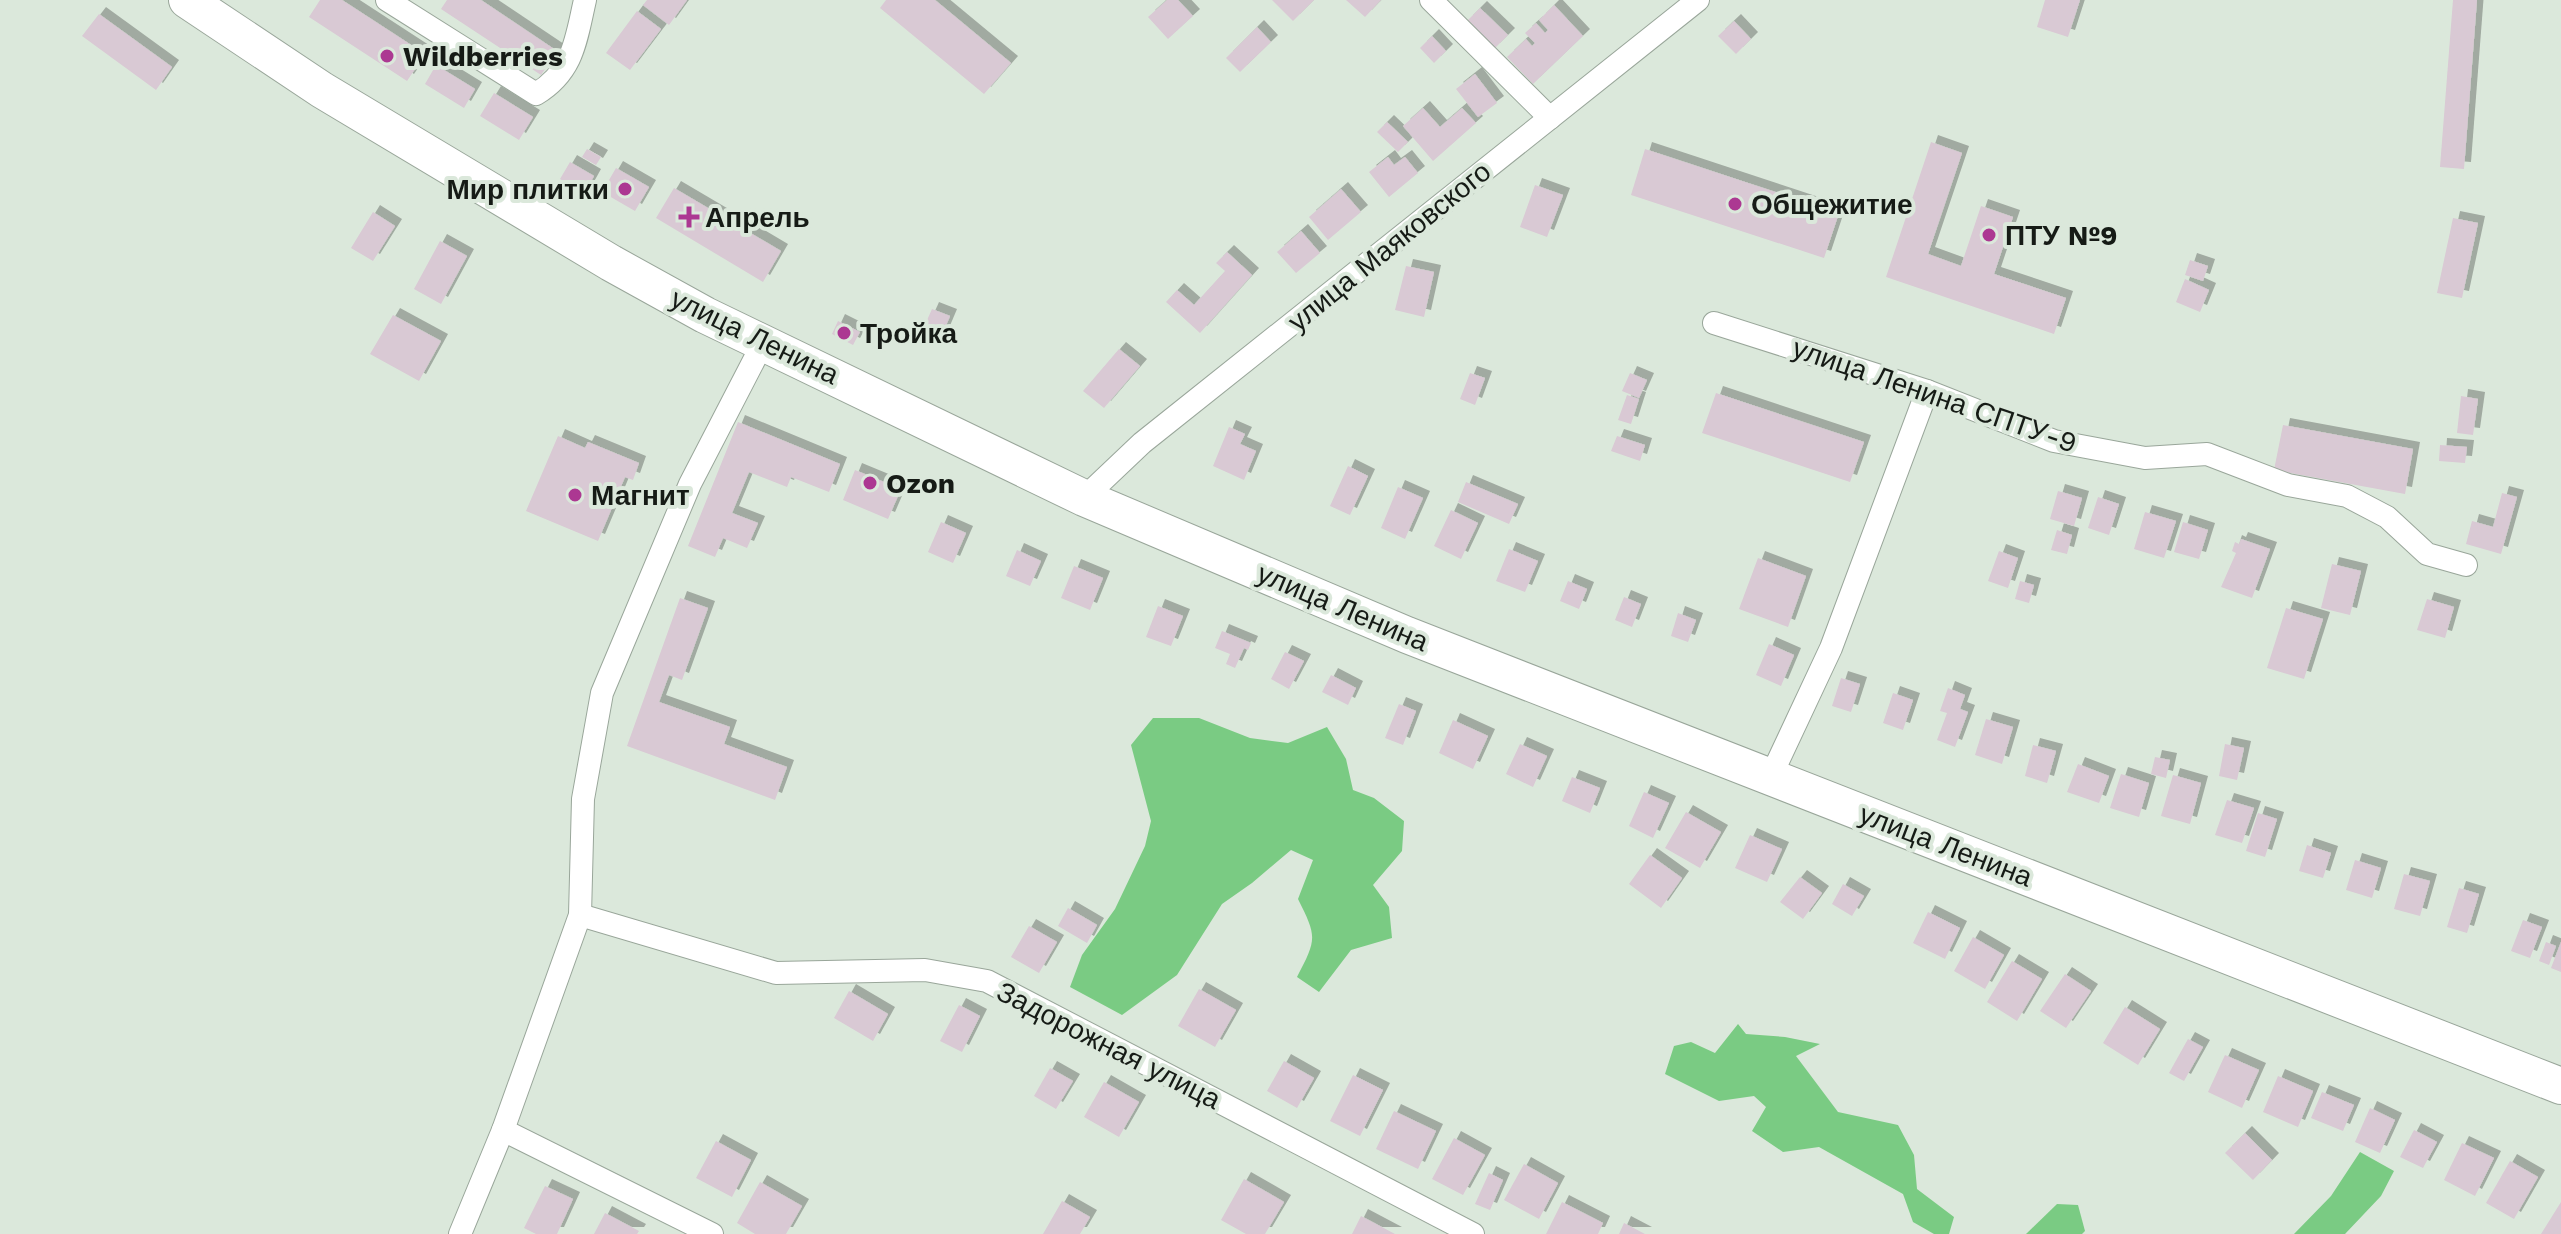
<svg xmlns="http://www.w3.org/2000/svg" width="2561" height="1234" viewBox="0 0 2561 1234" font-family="'Work Sans',sans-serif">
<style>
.forest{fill:#7acb83}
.building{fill:#d9c9d4;filter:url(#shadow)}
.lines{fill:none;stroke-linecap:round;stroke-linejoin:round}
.minor-casing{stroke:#99a69a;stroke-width:24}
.primary-casing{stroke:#99a69a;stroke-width:38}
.minor{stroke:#fff;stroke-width:22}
.primary{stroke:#fff;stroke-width:36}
.poi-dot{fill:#ac3892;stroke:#dbe8db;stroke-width:3}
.labels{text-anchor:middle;stroke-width:8;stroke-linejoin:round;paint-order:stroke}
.poi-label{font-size:28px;font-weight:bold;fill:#161b16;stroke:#dbe8db;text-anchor:start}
.street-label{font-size:28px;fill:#161b16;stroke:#dbe8db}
</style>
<defs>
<filter id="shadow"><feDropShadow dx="7" dy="-7" stdDeviation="0" flood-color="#0004"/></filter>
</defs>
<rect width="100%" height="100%" fill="#dbe8db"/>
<!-- forest -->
<g class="forest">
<path d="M1153,718H1199L1250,738L1288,743L1327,727L1346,759L1353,790L1374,798L1404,821L1402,851L1373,885L1389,907L1392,938L1351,950L1319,992L1297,977C1317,939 1317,937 1298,899L1313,860L1291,850L1252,883L1222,904L1177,975L1122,1015L1070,987L1082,955L1115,909L1145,846L1151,821L1131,745Z"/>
<polygon points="1738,1024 1746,1034 1785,1037 1820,1044 1796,1056 1838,1112 1898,1125 1914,1155 1917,1189 1954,1217 1949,1234 1934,1234 1913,1222 1903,1194 1819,1147 1783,1152 1752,1131 1766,1107 1754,1096 1719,1101 1665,1074 1674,1046 1691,1042 1715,1053"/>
<polygon points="2360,1152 2394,1171 2381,1196 2345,1234 2294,1234 2331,1196"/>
<polygon points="2057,1204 2078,1205 2085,1231 2082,1234 2026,1234"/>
</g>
<!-- building -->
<g class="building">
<polygon points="320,0 342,0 425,54 407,81 309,17"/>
<polygon points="447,0 481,0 557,51 541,75 441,9"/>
<polygon points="647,0 687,0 669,25 643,5"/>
<polygon points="886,0 935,0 1011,63 984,94 880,8"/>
<polygon points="1167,0 1178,0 1193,16 1168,39 1148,17"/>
<polygon points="1272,0 1314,0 1293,21"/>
<polygon points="1346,0 1381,0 1365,17"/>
<polygon points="2045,0 2080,0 2068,37 2037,27"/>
<polygon points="2453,0 2477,0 2464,169 2440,167"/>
<polygon points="1554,5 1583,36 1533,84 1507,57 1526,39 1532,46 1535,43 1525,33 1536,23 1545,33 1548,30 1539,20"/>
<polygon points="1480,8 1508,35 1493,50 1466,22"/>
<polygon points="637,11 661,29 630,70 606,53"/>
<polygon points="99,14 172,67 156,90 82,36"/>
<polygon points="1734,21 1751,39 1736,54 1718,36"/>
<polygon points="1257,27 1271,42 1240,72 1226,58"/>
<polygon points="1432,36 1446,51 1434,63 1420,48"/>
<polygon points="436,65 475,89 464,108 425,84"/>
<polygon points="1475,74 1497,103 1478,117 1456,89"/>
<polygon points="494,93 533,117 519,140 480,116"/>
<polygon points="1423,108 1440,127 1462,108 1476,123 1433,161 1403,126"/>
<polygon points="1387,122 1408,142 1398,152 1377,132"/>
<polygon points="1931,142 1962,153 1928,254 1961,266 1981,206 2013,217 1994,274 2066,298 2054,334 1886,277"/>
<polygon points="587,149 601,157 596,165 582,157"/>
<polygon points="1645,149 1839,213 1824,258 1631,195"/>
<polygon points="1388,157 1394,165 1405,157 1418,173 1389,197 1369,172"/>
<polygon points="570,162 594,176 584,194 560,179"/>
<polygon points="616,168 649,187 635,211 602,192"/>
<polygon points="1535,185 1563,195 1547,237 1520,227"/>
<polygon points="674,188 781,251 763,282 656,218"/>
<polygon points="1341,189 1361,212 1328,240 1309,217"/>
<polygon points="373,212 395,226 373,261 351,248"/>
<polygon points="2453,218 2478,223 2462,298 2437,293"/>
<polygon points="1301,231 1320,253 1296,273 1277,252"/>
<polygon points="440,241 467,256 441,304 414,289"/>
<polygon points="1227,252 1252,275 1200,333 1166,302 1177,290 1194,305 1225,271 1216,263"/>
<polygon points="2190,260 2208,266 2203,281 2185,275"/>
<polygon points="1406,266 1434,272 1424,317 1395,310"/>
<polygon points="2185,279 2209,290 2200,312 2176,302"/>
<polygon points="932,309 950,316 942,335 924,327"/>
<polygon points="393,315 441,341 419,381 370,354"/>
<polygon points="838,321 860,332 853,345 832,334"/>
<polygon points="1119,349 1140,366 1104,408 1083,391"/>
<polygon points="1470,373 1485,378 1475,405 1460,399"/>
<polygon points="1630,373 1647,380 1639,398 1622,391"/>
<polygon points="1716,393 1864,442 1850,482 1702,433"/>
<polygon points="1627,395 1639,399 1631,424 1618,420"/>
<polygon points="2461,396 2478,399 2473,435 2457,433"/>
<polygon points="738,422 840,464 829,492 791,477 787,487 749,472 732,513 758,523 747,548 723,538 715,557 688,546"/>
<polygon points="2283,425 2413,449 2405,494 2274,470"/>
<polygon points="1229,427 1245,434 1240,444 1256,451 1244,480 1213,466"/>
<polygon points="558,436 585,448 588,442 639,463 633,480 625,477 598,541 526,511"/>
<polygon points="1617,436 1645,445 1640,461 1611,451"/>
<polygon points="2440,445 2467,447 2465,463 2439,461"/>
<polygon points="1348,466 1368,476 1350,515 1330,506"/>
<polygon points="855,470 901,489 888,519 843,500"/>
<polygon points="1466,482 1518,504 1509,524 1458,502"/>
<polygon points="1398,487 1423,498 1405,539 1381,528"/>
<polygon points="2058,491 2082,498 2074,526 2050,519"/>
<polygon points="2502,493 2517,497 2501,554 2466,544 2472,521 2493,527"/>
<polygon points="2098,497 2119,504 2109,535 2088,528"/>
<polygon points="1451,510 1478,523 1461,559 1434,546"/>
<polygon points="2145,512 2176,521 2164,558 2134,549"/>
<polygon points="941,522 966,533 953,563 928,552"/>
<polygon points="2183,522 2208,530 2199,559 2174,552"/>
<polygon points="2057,530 2072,535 2067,554 2051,550"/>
<polygon points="2241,539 2270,549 2252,598 2221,587 2236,553 2232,551 2235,542 2239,544"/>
<polygon points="1509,549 1538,561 1525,592 1496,581"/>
<polygon points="1017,550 1041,561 1030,586 1006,576"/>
<polygon points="1999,551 2018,558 2008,588 1988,581"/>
<polygon points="1758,558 1806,576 1788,627 1739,609"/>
<polygon points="2332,564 2361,571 2350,615 2321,608"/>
<polygon points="1074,566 1103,578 1090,610 1061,598"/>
<polygon points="1568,581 1587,589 1579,609 1560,601"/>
<polygon points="2020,581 2034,585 2029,603 2015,599"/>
<polygon points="1624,597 1641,604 1632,627 1615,620"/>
<polygon points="680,598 708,608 682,680 669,675 659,702 730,727 724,744 787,767 775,800 627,746"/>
<polygon points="2427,599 2454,607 2445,638 2417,630"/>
<polygon points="1158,606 1183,616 1171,646 1146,637"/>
<polygon points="2286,608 2323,619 2304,679 2267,668"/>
<polygon points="1678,613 1696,620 1688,642 1671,636"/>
<polygon points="1222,631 1251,643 1248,650 1244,648 1235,668 1226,664 1230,654 1215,648"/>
<polygon points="1769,644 1794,655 1781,686 1756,675"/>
<polygon points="1285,652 1304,661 1289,689 1271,679"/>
<polygon points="1331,675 1356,688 1348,705 1322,692"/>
<polygon points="1841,678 1860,684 1851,712 1832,706"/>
<polygon points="1948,688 1965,695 1960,709 1968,712 1955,747 1937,740 1947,713 1940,711"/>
<polygon points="1893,693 1913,700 1903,730 1883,723"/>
<polygon points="1399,704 1416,711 1403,745 1385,738"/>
<polygon points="1986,719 2013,727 2002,764 1975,755"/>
<polygon points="1453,720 1488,736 1473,769 1439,753"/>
<polygon points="1520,744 1547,756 1533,787 1506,774"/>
<polygon points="2225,744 2244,748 2237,780 2219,776"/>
<polygon points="2033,745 2056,751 2047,783 2025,776"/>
<polygon points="2155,757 2170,760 2166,778 2151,774"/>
<polygon points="2078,764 2109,776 2099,803 2067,792"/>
<polygon points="2121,774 2149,783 2139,817 2110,808"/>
<polygon points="2173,775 2201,783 2190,824 2161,816"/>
<polygon points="1572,777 1600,788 1590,813 1562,801"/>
<polygon points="1644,792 1669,803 1653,838 1629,826"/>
<polygon points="2227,800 2254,808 2242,843 2215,835"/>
<polygon points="1686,812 1721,832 1700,868 1665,848"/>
<polygon points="2258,813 2277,819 2265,857 2246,851"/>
<polygon points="1750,835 1782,849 1767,882 1735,868"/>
<polygon points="2307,845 2331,853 2323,878 2299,871"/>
<polygon points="1650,855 1682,878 1661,908 1629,884"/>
<polygon points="2355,860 2381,868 2372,898 2346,890"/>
<polygon points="2404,874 2430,881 2420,916 2394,909"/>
<polygon points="1800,877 1822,893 1803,919 1780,902"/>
<polygon points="1843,884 1864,896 1852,916 1832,904"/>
<polygon points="2459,888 2479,894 2467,933 2447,927"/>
<polygon points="1068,908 1097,925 1087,943 1058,926"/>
<polygon points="1928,912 1960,928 1945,959 1913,943"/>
<polygon points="2523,920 2542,927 2530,958 2511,951"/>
<polygon points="1029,926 1057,942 1039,973 1011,957"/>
<polygon points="1973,937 2004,955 1985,989 1954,971"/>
<polygon points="2546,942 2556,946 2549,965 2539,961"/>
<polygon points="2561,942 2561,972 2551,968"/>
<polygon points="2012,961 2042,979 2017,1021 1987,1002"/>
<polygon points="2065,974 2091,991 2066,1028 2040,1011"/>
<polygon points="1199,989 1236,1010 1215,1047 1178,1026"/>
<polygon points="849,991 888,1014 873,1041 834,1018"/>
<polygon points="959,1005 980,1016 962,1052 940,1041"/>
<polygon points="2125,1007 2160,1029 2138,1065 2103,1043"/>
<polygon points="2188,1039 2203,1047 2184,1081 2169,1073"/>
<polygon points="2225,1055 2259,1070 2242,1108 2208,1092"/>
<polygon points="1284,1061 1314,1078 1297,1108 1267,1091"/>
<polygon points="1050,1068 1073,1081 1056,1109 1034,1096"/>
<polygon points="1353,1075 1383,1090 1360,1136 1330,1121"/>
<polygon points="2278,1076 2313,1091 2298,1127 2263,1112"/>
<polygon points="1104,1082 1139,1102 1119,1137 1084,1117"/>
<polygon points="2322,1092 2354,1105 2343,1131 2311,1118"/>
<polygon points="2370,1108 2395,1120 2380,1153 2355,1142"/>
<polygon points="1394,1111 1436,1131 1418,1169 1376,1149"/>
<polygon points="2414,1130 2437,1142 2423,1168 2400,1157"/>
<polygon points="2245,1133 2272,1160 2253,1180 2225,1153"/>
<polygon points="1454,1138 1485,1155 1463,1195 1432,1179"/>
<polygon points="716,1141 751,1160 732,1197 696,1178"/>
<polygon points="2462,1143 2494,1158 2475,1196 2444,1180"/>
<polygon points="2510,1161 2538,1177 2514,1219 2486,1203"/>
<polygon points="1524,1164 1558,1183 1539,1219 1504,1200"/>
<polygon points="1489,1173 1503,1180 1490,1210 1475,1204"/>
<polygon points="1244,1179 1284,1202 1265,1234 1246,1234 1221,1220"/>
<polygon points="760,1182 802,1206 786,1234 755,1234 737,1223"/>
<polygon points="545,1186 573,1199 557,1234 536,1234 524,1228"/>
<polygon points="1062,1201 1090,1217 1080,1234 1043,1234"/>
<polygon points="1562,1202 1603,1223 1598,1234 1546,1234"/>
<polygon points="2561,1202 2561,1234 2541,1234"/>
<polygon points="605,1213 639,1231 637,1234 594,1234"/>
<polygon points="1361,1216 1395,1234 1352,1234"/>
<polygon points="1624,1223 1645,1234 1619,1234"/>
</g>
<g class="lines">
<defs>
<g id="minor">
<path d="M387,0L536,94C574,71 576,39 585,0"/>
<polyline points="1431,0 1550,118"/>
<polyline points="1714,323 1927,391 2054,441 2145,458 2207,454 2288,485 2347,496 2387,517 2427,554 2466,565"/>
<polyline points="1084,498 1142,443 1698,0"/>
<polyline points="1771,776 1831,648 1927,391"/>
<polyline points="580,915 776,973 925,970 987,981 1473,1234"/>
<polyline points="503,1130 712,1234"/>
<polyline points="460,1234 503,1130 580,915 583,799 602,693 690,484 764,341"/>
</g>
<polyline id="primary" points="187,0 322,90 611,263 705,315 1084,498 1407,635 2561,1086"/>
</defs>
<!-- minor casing -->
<use href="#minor" class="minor-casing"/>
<!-- primary casing -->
<use href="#primary" class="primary-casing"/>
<!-- minor -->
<use href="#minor" class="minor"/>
<!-- primary -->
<use href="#primary" class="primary"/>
</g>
<!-- markers -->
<g class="poi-dot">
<circle cx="387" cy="56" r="8"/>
<circle cx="625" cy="189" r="8"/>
<circle cx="1735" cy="204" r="8"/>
<path d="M685 205h8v8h8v8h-8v8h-8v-8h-8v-8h8z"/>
<circle cx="1989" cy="235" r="8"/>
<circle cx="844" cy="333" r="8"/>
<circle cx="870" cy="483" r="8"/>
<circle cx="575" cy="495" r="8"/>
</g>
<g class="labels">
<!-- poi labels -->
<g class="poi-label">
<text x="403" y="66">Wildberries</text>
<text x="609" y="199" text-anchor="end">Мир плитки</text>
<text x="1751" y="214">Общежитие</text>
<text x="705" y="227">Апрель</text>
<text x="2005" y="245">ПТУ №9</text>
<text x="860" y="343">Тройка</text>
<text x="886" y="493">Ozon</text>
<text x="591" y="505">Магнит</text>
</g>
<!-- street labels -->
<g class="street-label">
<text transform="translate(1389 246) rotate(-39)" y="10">улица Маяковского</text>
<text transform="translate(755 336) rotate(26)" y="10">улица Ленина</text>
<text transform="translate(1935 395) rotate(19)" y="10">улица Ленина СПТУ-9</text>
<text transform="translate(1343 607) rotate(23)" y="10">улица Ленина</text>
<text transform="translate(1946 845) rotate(21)" y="10">улица Ленина</text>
<text transform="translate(1109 1045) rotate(27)" y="10">Задорожная улица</text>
</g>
</g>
</svg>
